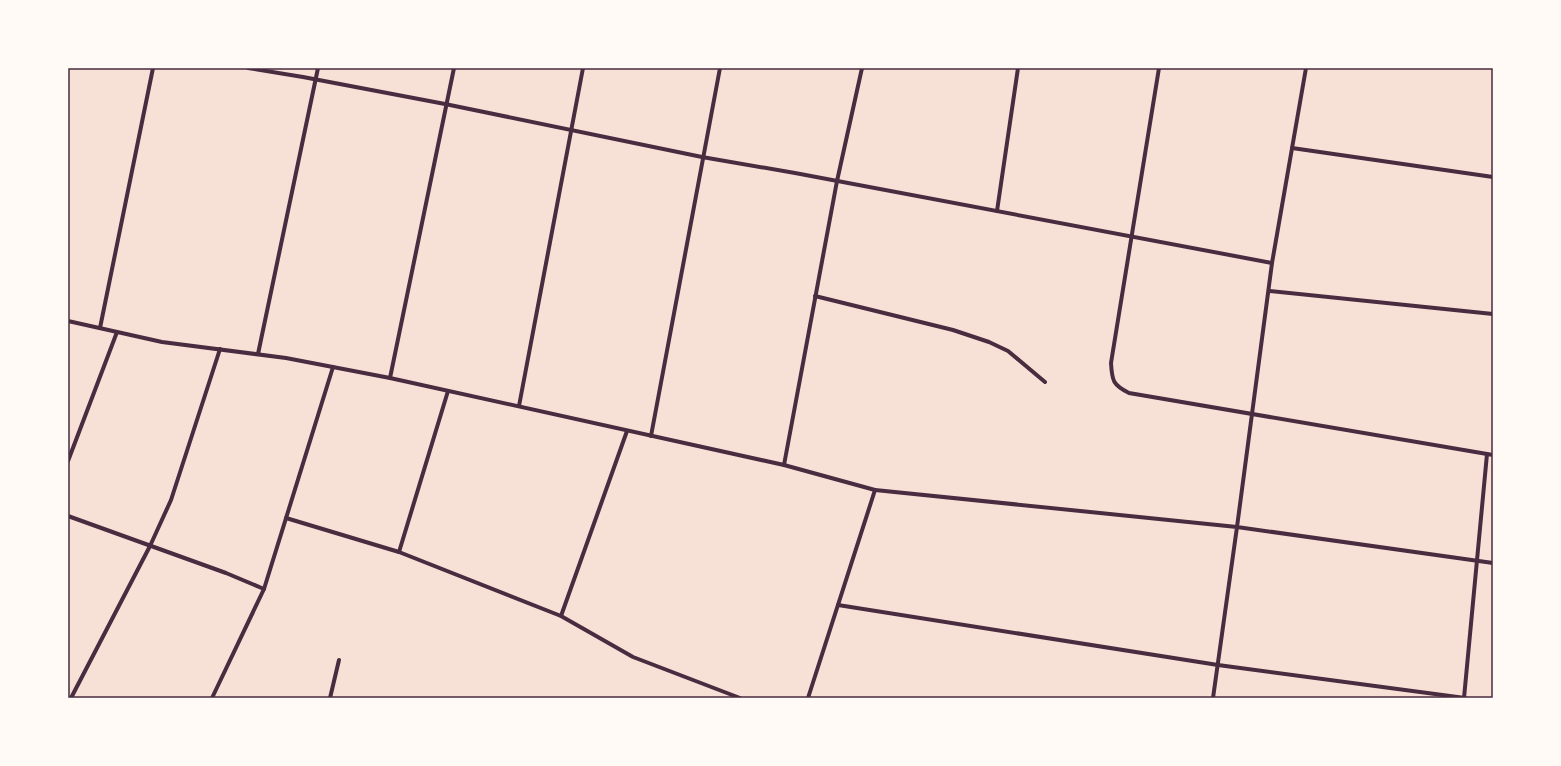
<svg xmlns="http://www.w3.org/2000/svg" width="1561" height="766" viewBox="0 0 1561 766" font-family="'Roboto Condensed',sans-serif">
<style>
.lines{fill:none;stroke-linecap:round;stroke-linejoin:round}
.minor{stroke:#4a2c40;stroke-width:4}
.neatline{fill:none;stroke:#4a2c40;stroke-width:1.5}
</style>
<rect width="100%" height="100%" fill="#f7e1d7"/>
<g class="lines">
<!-- minor -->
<g class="minor">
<polyline points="248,68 303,77 445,104 702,157 795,173 1272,263 1306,68"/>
<path d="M1159,68L1111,363C1112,381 1113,385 1129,393L1493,455"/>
<polyline points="1292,148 1493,177"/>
<polyline points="997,211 1018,68"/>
<polyline points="1272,263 1237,527 1493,563"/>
<polyline points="1269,291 1493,314"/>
<polyline points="815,296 953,330 989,342 1008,351 1045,382"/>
<polyline points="68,321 162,342 286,358 390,378 784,465 837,181 862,68"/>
<polyline points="100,328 153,68"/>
<polyline points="258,354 318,68"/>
<polyline points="390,378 454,68"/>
<polyline points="519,406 583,68"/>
<polyline points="651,436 720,68"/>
<polyline points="68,461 117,332"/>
<polyline points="784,465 875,490 808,698"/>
<polyline points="875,490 1237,527 1213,698"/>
<polyline points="68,516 226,573 264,589 212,698"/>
<polyline points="286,518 399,552 448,391"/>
<polyline points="399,552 561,616 627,431"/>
<polyline points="264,589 333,367"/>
<polyline points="838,605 1218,665 1465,698"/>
<polyline points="561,616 633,657 740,698"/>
<polyline points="71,698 150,546 171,500 220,349"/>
<polyline points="330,698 339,660"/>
<polyline points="1464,698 1487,454"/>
</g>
</g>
<!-- border -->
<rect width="1561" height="766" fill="none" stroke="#fffaf5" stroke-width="138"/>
<rect x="69" y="69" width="1423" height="628" class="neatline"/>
</svg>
